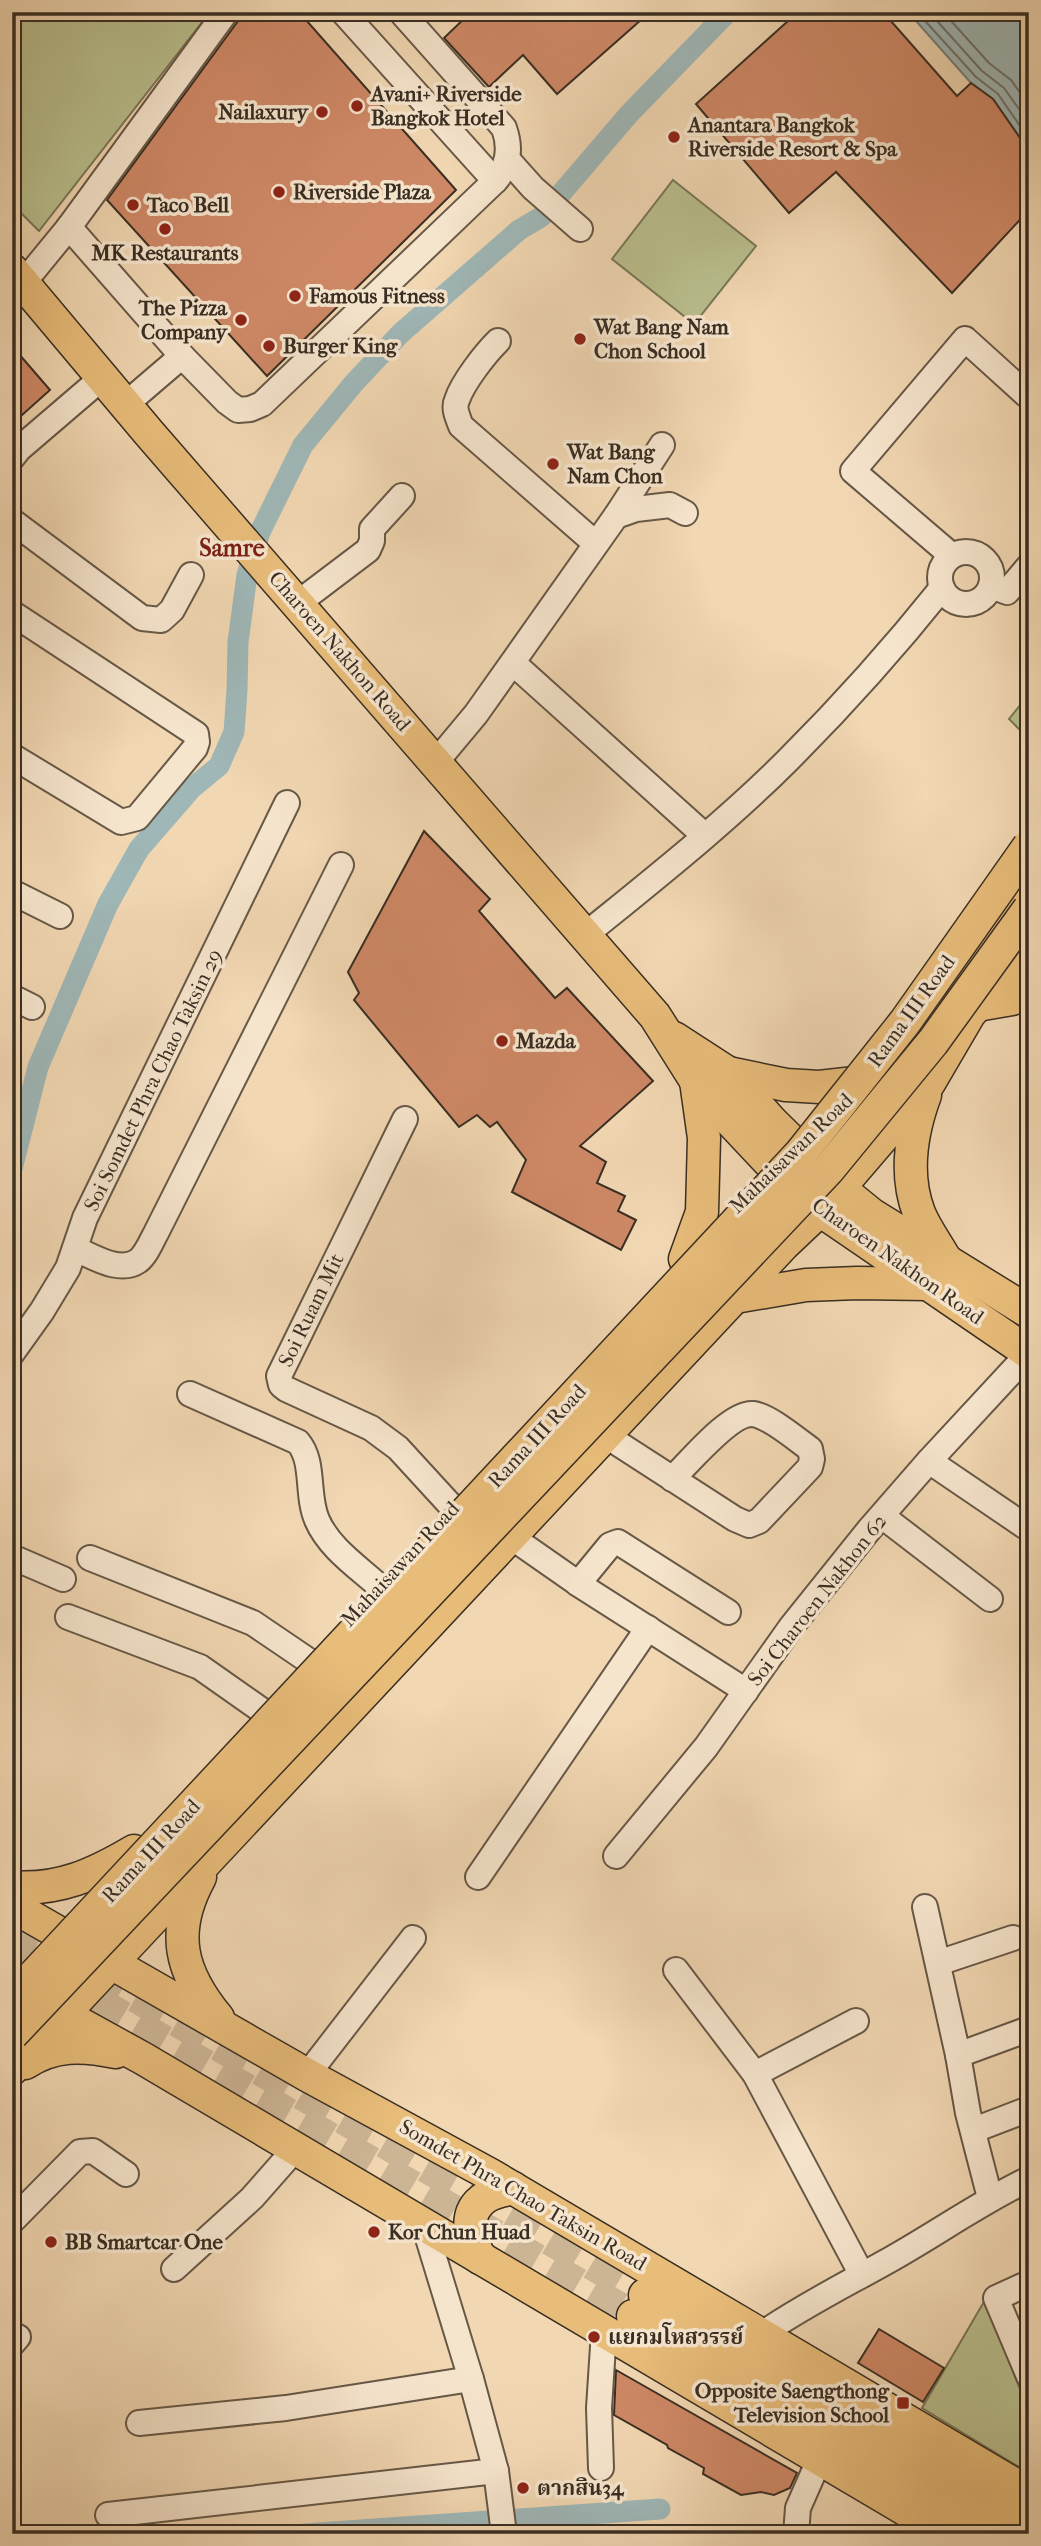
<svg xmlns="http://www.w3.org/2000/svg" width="1041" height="2546" viewBox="0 0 1041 2546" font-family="'IM FELL French Canon','Noto Serif Thai',serif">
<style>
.green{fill:#b9be8d;stroke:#797658;stroke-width:2}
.water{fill:#9fb7b7;stroke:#76807c;stroke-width:2}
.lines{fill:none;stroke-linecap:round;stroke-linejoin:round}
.shore{stroke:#6c726d;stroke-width:2}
.canal{stroke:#9fb7b7;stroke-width:21}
.building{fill:#ce8866;stroke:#392e23;stroke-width:2}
.major-tunnel{stroke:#ccb595;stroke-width:32;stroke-dasharray:32 16;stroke-linecap:butt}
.minor-casing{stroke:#675847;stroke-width:28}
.major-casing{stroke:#392e23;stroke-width:35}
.minor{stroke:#f6e5cd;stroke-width:24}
.major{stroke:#e8bc79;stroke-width:32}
.major-bridge-casing{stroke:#392e23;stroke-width:35;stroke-linecap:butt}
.major-bridge{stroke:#e8bc79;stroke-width:32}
.poi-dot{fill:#8f2418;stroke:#f6e5cd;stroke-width:2.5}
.labels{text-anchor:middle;stroke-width:7;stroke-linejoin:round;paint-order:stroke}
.poi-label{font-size:21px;font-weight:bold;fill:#392e23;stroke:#f6e5cd;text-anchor:start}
.street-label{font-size:21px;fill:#392e23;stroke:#f6e5cd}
.quarter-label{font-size:24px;font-weight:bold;fill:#7a1f14;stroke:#f6e5cd}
</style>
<rect width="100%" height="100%" fill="#f1d7b2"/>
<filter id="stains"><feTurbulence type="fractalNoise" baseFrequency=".00286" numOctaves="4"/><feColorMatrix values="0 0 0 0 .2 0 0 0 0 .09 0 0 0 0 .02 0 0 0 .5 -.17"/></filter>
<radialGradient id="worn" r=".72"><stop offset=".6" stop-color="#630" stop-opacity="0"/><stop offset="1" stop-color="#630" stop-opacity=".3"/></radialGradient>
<!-- green -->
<g class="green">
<polygon points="12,12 210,12 39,231 12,204"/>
<polygon points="673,180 756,246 694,324 612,259"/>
<polygon points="1029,694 1029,739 1009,719"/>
<polygon points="985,2300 1029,2412 1029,2473 922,2408"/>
</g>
<!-- water -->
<polygon class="water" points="908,12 1029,12 1029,151 993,99 971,83"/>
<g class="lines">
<!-- shore -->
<g class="shore">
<polyline points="917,12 976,77 998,94 1029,139"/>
<polyline points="929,12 982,71 1004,88 1029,123"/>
<polyline points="943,12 989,63 1011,80 1029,105"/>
</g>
<!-- canal -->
<g class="canal">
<polyline points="12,1169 38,1067 108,904 139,849 191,789 219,766 234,732 237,690 238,642 247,575 260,532 303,445 354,383 401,333 519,230 541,217 629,114 728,12"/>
<polyline points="304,2534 660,2509"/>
</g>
</g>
<!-- building -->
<g class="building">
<polygon points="241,12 299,12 456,190 267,376 107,200 238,21"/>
<polygon points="471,12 650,12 557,94 523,55 489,87 444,38"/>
<polygon points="798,12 883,12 957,96 971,83 993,99 1029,151 1029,210 952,293 836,172 789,213 696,104"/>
<polygon points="12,346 50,390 12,424"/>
<polygon points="424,831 490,899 479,911 555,998 567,988 653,1081 580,1146 606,1162 597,1183 625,1196 618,1211 636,1220 621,1250 512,1192 526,1160 497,1122 490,1127 477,1115 459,1127 354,1000 359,993 348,972"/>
<polygon points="879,2329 944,2368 923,2402 858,2363"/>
<polygon points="616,2370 797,2473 790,2488 774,2495 761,2492 741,2495 703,2474 704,2468 668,2448 667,2445 614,2415"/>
</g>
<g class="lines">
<!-- major-tunnel -->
<g class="major-tunnel">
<polyline points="12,1924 645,2295"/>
<polyline points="12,1952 633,2316"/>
</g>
<defs>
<g id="minor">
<polyline points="343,12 495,181"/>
<polyline points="508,160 533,188 580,229"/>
<path d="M69,227L182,356L227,402L238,410L250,409L262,404L495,181C509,166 511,148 504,128L401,12"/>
<polyline points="24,282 69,227 226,12"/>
<path d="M498,341C485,354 463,382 457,400C453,408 458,418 461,426L595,543"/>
<polyline points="126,404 182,356"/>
<polyline points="12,458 19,449 103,377"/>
<polyline points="616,516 662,445"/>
<polyline points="12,521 142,618 161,620 172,610 191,575"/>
<circle cx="966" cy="578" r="26"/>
<polyline points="951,555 853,471 965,339 1029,397"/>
<polyline points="991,586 1007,592 1029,566"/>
<polyline points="298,603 368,550 372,541 372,529 402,496"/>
<polyline points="12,613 196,734 197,742 195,748 137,818 121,822 12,756"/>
<polyline points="513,663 704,835"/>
<polyline points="436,762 476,714 616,516 636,509 670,505 685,513"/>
<polyline points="12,892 60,916"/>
<path d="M585,935C654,879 725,823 788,760C842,706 894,648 942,588"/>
<polyline points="12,997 32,1007"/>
<polyline points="405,1119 279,1376 281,1385 286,1389 371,1428 398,1448 453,1508"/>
<path d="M75,1249C93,1256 119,1274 138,1261C146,1255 151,1242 156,1233L341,865"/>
<polyline points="12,1353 42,1311 68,1268 85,1218 287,803"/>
<path d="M190,1394L298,1442C315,1462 306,1495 317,1520C329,1548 358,1567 380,1587"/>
<path d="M605,1435L735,1519L749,1525L759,1521L810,1467L812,1459L810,1449C796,1439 769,1416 753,1414C730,1412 689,1463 672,1479"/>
<polyline points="929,1461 1029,1529"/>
<polyline points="882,1516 990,1599"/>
<polyline points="510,1536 583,1587 746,1691"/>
<polyline points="12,1557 63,1579"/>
<polyline points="90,1558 253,1623 309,1661"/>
<polyline points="578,1584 610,1545 618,1542 728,1612"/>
<polyline points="68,1617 200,1667 264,1712"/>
<polyline points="616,1856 706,1747 791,1627 868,1531 929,1461 1029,1353"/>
<polyline points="478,1877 648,1628"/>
<polyline points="925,1907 958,2055 968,2113 990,2198"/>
<polyline points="938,1963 1013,1938"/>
<polyline points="676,1970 755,2074 862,2275"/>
<polyline points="958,2055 1029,2029"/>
<polyline points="755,2074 856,2021"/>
<polyline points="307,2075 413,1938"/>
<polyline points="974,2130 1029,2109"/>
<polyline points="12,2221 80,2152 93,2151 126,2174"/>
<polyline points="424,2225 471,2379 496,2471 504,2534"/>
<polyline points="174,2269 252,2198 296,2148"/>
<polyline points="1029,2283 996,2298 1029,2376"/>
<path d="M762,2334C804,2305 849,2283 893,2258C939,2232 981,2202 1029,2179"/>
<polyline points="12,2344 18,2337"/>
<polyline points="139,2423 286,2408 471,2379"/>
<polyline points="601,2468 599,2408 604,2331"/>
<polyline points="108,2515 496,2471"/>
<polyline points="796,2534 798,2508 820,2458"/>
</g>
<g id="major">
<polyline points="12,270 149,433 655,1016 696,1081 726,1116 773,1166 820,1210 1029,1353"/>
<polyline points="977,1005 1012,999 1029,989"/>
<polyline points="674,1038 728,1073 772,1122 839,1188 871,1214 1029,1312"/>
<polyline points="913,1043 994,922 1029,875"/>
<polyline points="728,1073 786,1085 819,1087 864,1082"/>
<polyline points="863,1083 910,1047 941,1029"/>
<path d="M925,1095C911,1133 904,1174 919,1213C925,1228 936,1243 944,1257"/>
<polyline points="685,1259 702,1212 704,1138 696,1081"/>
<polyline points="735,1297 806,1285 857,1283 928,1284"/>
<path d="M200,1877C170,1932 180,1972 218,2018"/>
<path d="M12,1887C59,1891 95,1874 134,1851"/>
<polyline points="12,1906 307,2075 489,2174 1029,2493"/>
<polyline points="46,2005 144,2059 947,2534"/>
<path d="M25,2063C54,2044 82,2045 116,2052"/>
<polyline points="12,2069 783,1245 820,1210 929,1083 970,1013 1029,950"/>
<path d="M480,2258C470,2239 462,2212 486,2197C493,2192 505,2190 513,2188"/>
<polyline points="645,2295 1029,2521"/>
<polyline points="633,2316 1004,2534"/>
</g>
</defs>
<!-- minor casing -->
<use href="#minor" class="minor-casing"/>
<!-- major casing -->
<use href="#major" class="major-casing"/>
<!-- minor -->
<use href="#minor" class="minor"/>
<!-- major -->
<use href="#major" class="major"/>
<defs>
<g id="major-bridge">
<polyline points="12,1999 801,1153 905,1022 1029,846"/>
<polyline points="12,2034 828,1170 933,1042 1029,909"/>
</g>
</defs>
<!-- major-bridge casing -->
<use href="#major-bridge" class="major-bridge-casing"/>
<!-- major-bridge -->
<use href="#major-bridge" class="major-bridge"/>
</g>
<!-- markers -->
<g class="poi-dot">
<circle cx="357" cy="106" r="7"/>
<circle cx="322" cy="112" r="7"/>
<circle cx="674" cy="137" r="7"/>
<circle cx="279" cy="192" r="7"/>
<circle cx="133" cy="205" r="7"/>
<circle cx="165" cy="229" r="7"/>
<circle cx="295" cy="296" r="7"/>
<circle cx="241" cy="320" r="7"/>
<circle cx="580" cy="339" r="7"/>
<circle cx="269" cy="346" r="7"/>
<circle cx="553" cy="464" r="7"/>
<circle cx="502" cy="1041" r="7"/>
<circle cx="374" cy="2232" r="7"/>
<circle cx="51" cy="2242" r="7"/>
<circle cx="594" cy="2337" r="7"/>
<rect x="896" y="2396" width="14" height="14" rx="3.5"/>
<circle cx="523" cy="2488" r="7"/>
</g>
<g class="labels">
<!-- poi labels -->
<g class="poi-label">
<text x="371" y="101">Avani+ Riverside<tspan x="371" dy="24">Bangkok Hotel</tspan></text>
<text x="308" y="119" text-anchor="end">Nailaxury</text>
<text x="688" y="132">Anantara Bangkok<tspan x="688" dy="24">Riverside Resort &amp; Spa</tspan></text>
<text x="293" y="199">Riverside Plaza</text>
<text x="147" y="212">Taco Bell</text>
<text x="165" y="260" text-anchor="middle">MK Restaurants</text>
<text x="309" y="303">Famous Fitness</text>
<text x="227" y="315" text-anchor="end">The Pizza<tspan x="227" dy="24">Company</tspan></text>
<text x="594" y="334">Wat Bang Nam<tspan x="594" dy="24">Chon School</tspan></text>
<text x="283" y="353">Burger King</text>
<text x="567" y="459">Wat Bang<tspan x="567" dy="24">Nam Chon</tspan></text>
<text x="516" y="1048">Mazda</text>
<text x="388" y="2239">Kor Chun Huad</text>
<text x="65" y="2249">BB Smartcar One</text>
<text x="608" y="2344">แยกมโหสวรรย์</text>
<text x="889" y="2398" text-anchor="end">Opposite Saengthong<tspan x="889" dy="24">Television School</tspan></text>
<text x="537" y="2495">ตากสิน34</text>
</g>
<!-- street labels -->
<g class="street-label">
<text transform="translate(340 651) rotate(49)" y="7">Charoen Nakhon Road</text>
<text transform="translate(911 1011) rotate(-54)" y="7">Rama III Road</text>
<text transform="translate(153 1080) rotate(-64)" y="7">Soi Somdet Phra Chao Taksin 29</text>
<text transform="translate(791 1153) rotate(-44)" y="7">Mahaisawan Road</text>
<text transform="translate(898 1261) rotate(35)" y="7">Charoen Nakhon Road</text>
<text transform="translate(311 1310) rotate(-64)" y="7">Soi Ruam Mit</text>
<text transform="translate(537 1436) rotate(-47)" y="7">Rama III Road</text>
<text transform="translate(400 1564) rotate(-47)" y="7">Mahaisawan Road</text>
<text transform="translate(817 1600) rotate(-52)" y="7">Soi Charoen Nakhon 62</text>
<text transform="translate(151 1851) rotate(-47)" y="7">Rama III Road</text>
<text transform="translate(523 2195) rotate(30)" y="7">Somdet Phra Chao Taksin Road</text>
</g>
<!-- quarter labels -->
<g class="quarter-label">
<text x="232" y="556">Samre</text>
</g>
</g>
<!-- margin -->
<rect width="1041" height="2546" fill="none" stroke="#f1d7b2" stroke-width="42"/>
<rect x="14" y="14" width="1013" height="2518" fill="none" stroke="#392e23" stroke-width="3.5"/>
<rect x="21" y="21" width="999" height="2504" fill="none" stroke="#392e23" stroke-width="2"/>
<rect width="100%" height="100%" filter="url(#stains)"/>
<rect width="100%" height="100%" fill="url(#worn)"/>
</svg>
